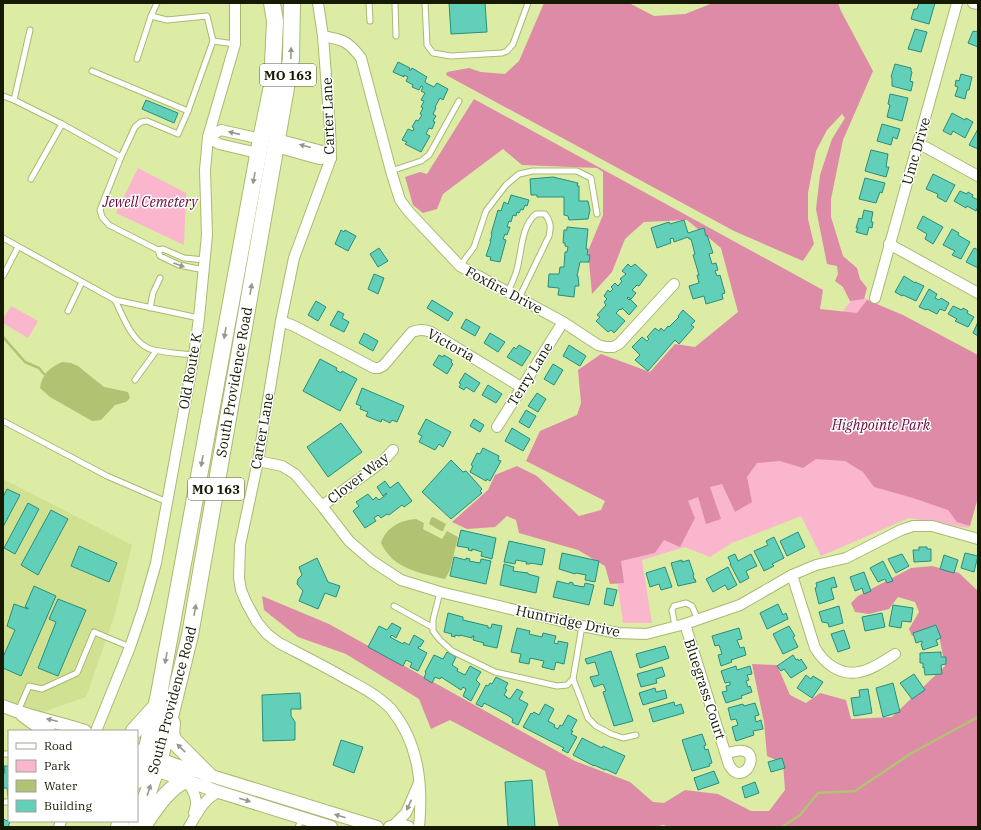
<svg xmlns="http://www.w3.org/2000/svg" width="981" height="830" viewBox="0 0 981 830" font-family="'IBM Plex Serif',serif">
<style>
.built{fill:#d0e192}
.green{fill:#fab6cc}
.forest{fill:#de8ba7}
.water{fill:#b2c273}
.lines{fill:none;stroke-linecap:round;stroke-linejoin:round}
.stream{stroke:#b2c273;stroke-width:2.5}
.building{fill:#62cfb9;stroke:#288e7c}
.service-casing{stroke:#aab972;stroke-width:7}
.minor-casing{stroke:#aab972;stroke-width:12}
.tertiary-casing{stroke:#aab972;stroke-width:14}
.primary-casing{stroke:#aab972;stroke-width:18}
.service{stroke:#fff;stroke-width:5}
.minor{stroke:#fff;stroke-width:10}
.tertiary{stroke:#fff;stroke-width:12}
.primary{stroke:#fff;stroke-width:16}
.oneway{fill:#96988c}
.labels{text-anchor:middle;stroke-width:3;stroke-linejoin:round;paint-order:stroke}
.shield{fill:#fff;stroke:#5b5f4c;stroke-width:1}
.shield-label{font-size:13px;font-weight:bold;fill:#151a00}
.street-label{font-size:14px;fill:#151a00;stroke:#fff}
.park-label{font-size:14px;font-style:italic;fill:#6a0438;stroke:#fff}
</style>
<rect width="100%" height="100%" fill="#dceca4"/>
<!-- built -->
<polygon class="built" points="3,479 132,545 115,614 86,697 40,713 3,698"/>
<!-- green -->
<g class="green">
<polygon points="138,168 186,193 184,245 116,213"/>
<polygon points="856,293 978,357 978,499 969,528 909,518 821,556 801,516 732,543 710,557 685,547 642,560 652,623 623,623 607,504 812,356"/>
<polygon points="11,306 38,321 28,338 3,323 3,319"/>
</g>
<!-- forest -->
<g class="forest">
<polygon points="544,3 629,3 654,16 685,14 713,3 838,3 841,11 873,71 843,140 831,199 831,217 843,256 857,268 860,279 867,288 864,299 850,301 843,287 835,281 838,274 837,266 827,264 816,209 820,175 832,139 845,118 842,114 827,130 816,151 808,193 808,219 814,244 803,261 734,231 446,75 447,72 469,68 481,72 505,74 519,61"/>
<polygon points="474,99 823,290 820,309 857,313 867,300 903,315 978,355 978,497 970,526 957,522 948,510 913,498 874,487 863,472 845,461 816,459 803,468 780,461 757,463 747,477 752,502 735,512 722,484 710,487 721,519 706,524 698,497 688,501 695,518 680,547 664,540 655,553 621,561 624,583 610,584 605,566 578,550 519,533 516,520 507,516 495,527 467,529 452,522 488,490 495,475 517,466 537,476 579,516 601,510 605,501 526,461 540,431 577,415 581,403 578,370 601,354 650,372 675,344 695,347 738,312 721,248 687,220 644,222 625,239 612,272 592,294 588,251 603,215 603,172 597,168 522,165 503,149 443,194 437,209 423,213 413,205 405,177 420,172 427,174"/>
<polygon points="932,566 959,573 978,591 978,827 667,827 664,825 653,827 559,827 545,771 450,720 431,729 419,699 346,654 298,637 264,610 262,596 329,624 575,761 630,782 653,802 664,803 685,790 718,794 751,811 769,811 785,790 783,763 767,756 764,722 752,664 777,665 790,695 806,703 820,693 846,700 851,719 892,717 945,666 937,625 912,636 909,629 919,612 915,602 898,597 889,609 869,614 855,612 851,603 858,596 911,568"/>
</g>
<!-- water -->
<g class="water">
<path d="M62,362L71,363L78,366L104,387L128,392L130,398L126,402L115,405L101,420L92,421L50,397L40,388C42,374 49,368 62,362Z"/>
<polygon points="433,517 446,524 443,531 441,531 429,524 431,518"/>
<path d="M416,519L424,523L423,529L442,539L447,531L458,537L450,570L445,579C420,573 393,569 381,543C386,527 401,520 416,519Z"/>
</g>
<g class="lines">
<!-- stream -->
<g class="stream">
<polyline points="3,337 25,362 39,368 44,374"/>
<polyline points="782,827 800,815 818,793 855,791 910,754 978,717"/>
</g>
</g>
<!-- building -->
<g class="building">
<polygon points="449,3 485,3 487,32 451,34"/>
<polygon points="919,3 935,3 929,24 911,19 914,9 917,9"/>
<polygon points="915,29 927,32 921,52 908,49"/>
<polygon points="973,31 978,32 978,47 968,43"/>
<polygon points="398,62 410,68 409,70 411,70 412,68 427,77 425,81 426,83 434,87 437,83 448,89 443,100 440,98 435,107 436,108 433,114 436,116 433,121 435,122 432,129 429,128 426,134 430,136 421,152 405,144 407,142 402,140 408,129 413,131 414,128 412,127 416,120 418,121 422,115 420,114 423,108 421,107 424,101 421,100 425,93 421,91 423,87 421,86 419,90 412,87 413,85 406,81 408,77 404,75 404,77 393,72"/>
<polygon points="895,64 911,68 911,71 912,72 910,81 913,82 911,91 892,86 892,77 891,77"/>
<polygon points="961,74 972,77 969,90 967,90 965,99 955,96 958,87 955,86 956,80 959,81"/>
<polygon points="890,94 908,98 902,121 887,117 890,105 888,104"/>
<polygon points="146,100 178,113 174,123 142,109"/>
<polygon points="952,113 965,120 966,118 973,122 965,138 953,131 951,135 943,131"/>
<polygon points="882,124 900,129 897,139 893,137 891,145 877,141"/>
<polygon points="978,129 978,149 969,145"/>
<polygon points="871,150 888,154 886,167 889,167 886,177 865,171"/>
<polygon points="933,174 955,185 946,202 937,197 938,194 926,189"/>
<polygon points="553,177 578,183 577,186 579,186 579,201 588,201 590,210 588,219 569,220 568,216 564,215 564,197 537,197 537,195 531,195 530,179"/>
<polygon points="865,178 885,183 882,193 880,192 876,203 859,199"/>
<polygon points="960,191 967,194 968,192 973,195 972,197 978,200 978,206 976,211 967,206 966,208 954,201"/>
<polygon points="511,195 529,200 527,206 525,205 523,210 521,209 519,213 517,212 516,216 513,215 511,222 509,221 507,227 510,227 507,235 505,234 503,239 506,240 500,262 490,260 491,257 486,256 491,241 490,241 492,235 491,234 498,210 501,211 504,202 508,204"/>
<polygon points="864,210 873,212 871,222 873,222 872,228 869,227 867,235 856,232 858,228 856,228 859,218 862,219"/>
<polygon points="923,216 943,227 933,244 925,239 927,234 917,228"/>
<polygon points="684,220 688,233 704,228 706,236 707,235 713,253 709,254 712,264 716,263 718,270 715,271 717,276 720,275 725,293 722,294 723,299 706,304 704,296 693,299 689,286 699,283 697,275 699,275 693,255 695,254 691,239 689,239 688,237 674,242 673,238 670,239 671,243 657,248 651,228 669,222 670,224"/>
<polygon points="567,227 588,229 586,249 588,249 587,255 590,255 589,262 580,262 577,276 578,276 579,286 575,286 574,297 558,295 559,288 548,287 549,274 559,274 560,267 564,267 565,252 567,252 568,247 565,246 565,243 563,243 564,230 567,230"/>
<polygon points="952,229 959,233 958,235 970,242 961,259 952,255 955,251 943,245"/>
<polygon points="341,230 344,232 345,230 356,236 348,251 335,244"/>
<polygon points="379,248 388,261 378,267 370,254"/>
<polygon points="974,248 978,250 978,268 966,262"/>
<polygon points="628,264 631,267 635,264 647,275 639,286 637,285 632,290 636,293 631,299 628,297 627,298 629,300 630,299 637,306 629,315 622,308 621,310 620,309 616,313 625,321 614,333 611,330 608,332 596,321 600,317 597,315 606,305 604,302 607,299 604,296 608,290 610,292 613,289 611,287 615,283 618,286 622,281 620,279 626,274 622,271"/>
<polygon points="374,274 384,278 378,294 368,289"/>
<polygon points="904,276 915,283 915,282 924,286 916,301 903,295 902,296 895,292"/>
<polygon points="929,289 937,294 935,298 939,300 941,298 949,303 945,311 940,309 937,314 927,309 926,310 919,307"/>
<polygon points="432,300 453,313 448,321 427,308"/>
<polygon points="316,301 326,307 318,321 308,315"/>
<polygon points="953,306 962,310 963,308 968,311 967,313 974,317 968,327 955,321 957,319 948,314"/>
<polygon points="683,310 695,321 691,325 694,327 679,344 675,340 648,371 635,360 640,355 632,347 642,337 647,341 649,339 647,337 655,328 659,331 661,328 664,331 668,326 669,327 679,317 678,316"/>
<polygon points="338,311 344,314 342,318 349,322 344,332 330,325"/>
<polygon points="466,319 480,327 475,336 461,328"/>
<polygon points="978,322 978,336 973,333"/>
<polygon points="364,333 378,341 373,351 359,343"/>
<polygon points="490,333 505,342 498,352 484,343"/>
<polygon points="519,345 531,352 522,366 507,357 514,347 516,349"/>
<polygon points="569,345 586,356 580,366 563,356"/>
<polygon points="439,355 443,357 444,355 452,360 451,362 453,364 447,374 433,365"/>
<polygon points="320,359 337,368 336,370 341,373 342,371 357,379 340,411 303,391"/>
<polygon points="553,364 563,370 554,385 544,379"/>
<polygon points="465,373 480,383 474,392 466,387 464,390 459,387 461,384 459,383"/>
<polygon points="488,385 502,394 496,403 482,395"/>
<polygon points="362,388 404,406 397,422 392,420 390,423 382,419 381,422 366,416 368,412 360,409 361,406 356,404"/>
<polygon points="537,393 546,399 538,412 528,406"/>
<polygon points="526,410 536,416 529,428 519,422"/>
<polygon points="426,419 451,432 443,447 439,444 435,450 419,442 422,436 418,434"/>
<polygon points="474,419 484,425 480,432 470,426"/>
<polygon points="341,423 362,452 328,477 307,447"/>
<polygon points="512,428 530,439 523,451 505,441"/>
<polygon points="483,448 499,456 498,460 501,461 490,481 487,479 486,481 470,472 473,466 471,465 477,453 480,454"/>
<polygon points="451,460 463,472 466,471 482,489 480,491 482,493 451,519 422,492"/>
<polygon points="385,481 390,488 398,482 412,501 404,507 402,505 389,515 387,514 381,518 378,515 374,518 376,521 365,528 353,511 359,506 356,502 368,494 373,500 376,497 379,500 387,494 386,493 383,496 377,487"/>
<polygon points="7,489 20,495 3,527 3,497"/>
<polygon points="28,503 39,509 15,554 4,548"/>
<polygon points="51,510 68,519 38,575 21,565"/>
<polygon points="461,530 496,538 492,559 481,556 482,552 472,549 472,551 468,550 469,548 457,546"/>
<polygon points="798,532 805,547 787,556 780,541"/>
<polygon points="774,537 784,558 772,564 774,566 764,571 754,551 768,545 766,541"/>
<polygon points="509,541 545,549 542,565 530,563 530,564 526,564 527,562 516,560 515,564 504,562"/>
<polygon points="79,546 117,563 109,582 71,566"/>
<polygon points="919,547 927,547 927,549 931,549 931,561 914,562 913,550 919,550"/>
<polygon points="562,553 599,561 595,582 585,580 586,575 576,573 575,574 559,569"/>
<polygon points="965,553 978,556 974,572 961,568"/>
<polygon points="735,554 738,561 751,554 757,566 746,571 749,578 740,583 730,564 731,564 728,557"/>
<polygon points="902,554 909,566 896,573 888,559"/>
<polygon points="944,555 958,560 954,573 940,569"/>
<polygon points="454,557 466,560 466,558 470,559 469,561 480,563 481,559 491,561 486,584 450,576"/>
<polygon points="317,558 328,582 340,586 336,597 325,593 318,609 299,601 303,591 297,584 298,579 302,575 299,567"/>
<polygon points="682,560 682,562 689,560 694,575 693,575 694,579 695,579 696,582 678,586 671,563"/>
<polygon points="883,561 893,581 887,583 885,579 878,582 870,568"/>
<polygon points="504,564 514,567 513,571 528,573 528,574 539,577 536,593 500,585"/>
<polygon points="665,567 672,587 661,590 659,584 650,587 646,573"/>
<polygon points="728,567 737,585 728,590 725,585 713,592 706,579"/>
<polygon points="864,572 871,591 864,594 862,588 855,591 850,577"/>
<polygon points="834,577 837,587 831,588 834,599 819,604 815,588 817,587 816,583"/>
<polygon points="557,581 569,584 570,582 573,583 573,585 584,587 585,583 594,585 589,605 553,597"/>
<polygon points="34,586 56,596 21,676 3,668 3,657 15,630 7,626 14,604 28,609 28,608 25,607"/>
<polygon points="607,588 617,590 613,606 604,604"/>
<polygon points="58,599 86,610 58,676 38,668 56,622 49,619"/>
<polygon points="778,604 783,615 786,613 788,619 767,629 760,613"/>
<polygon points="893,605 913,608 911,622 902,621 901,628 889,626"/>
<polygon points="839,606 843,623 829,627 828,623 822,622 819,612"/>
<polygon points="448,613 463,617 463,620 488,626 488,628 491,628 492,624 502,626 497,648 483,645 484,643 473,640 474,636 472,636 472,638 460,635 460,636 455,635 455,637 451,636 452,634 444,632"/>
<polygon points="882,613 885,627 865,631 862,617"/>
<polygon points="392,623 401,628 396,638 392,635 390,637 403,644 404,642 409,645 414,635 424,641 420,647 419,646 418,648 427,653 418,671 410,667 412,663 406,660 403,666 368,647 379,626 387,630"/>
<polygon points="936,625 941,638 936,640 938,645 923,650 921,644 922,643 922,641 916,643 913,633"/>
<polygon points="789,626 795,636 793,637 798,647 783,654 773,634"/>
<polygon points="517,628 530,631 529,634 542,637 543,633 556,636 554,643 558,644 558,641 568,643 564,664 556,662 554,670 542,667 544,661 530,658 529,664 519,662 521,654 511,652"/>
<polygon points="739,628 742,639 737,640 740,648 744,647 746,655 731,660 732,662 721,666 718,655 722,654 719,645 715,646 712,636"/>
<polygon points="844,630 850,648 838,652 831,634"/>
<polygon points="665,646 669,658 640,668 636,654"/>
<polygon points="611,651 633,721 614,726 603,692 606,691 603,684 594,687 590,677 599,675 595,662 587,664 585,659"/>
<polygon points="447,652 456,657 452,665 458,669 457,671 465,675 470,666 481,672 476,680 480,684 471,701 463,696 466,689 463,687 461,690 441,677 440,679 435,677 432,683 424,678 426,673 425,672 434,655 443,659"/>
<polygon points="941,652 941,657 946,657 946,664 941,665 942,674 925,675 924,667 923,668 923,663 920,663 920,653"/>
<polygon points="793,655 796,660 798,659 799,661 801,659 807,668 791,678 784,669 781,671 777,666"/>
<polygon points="736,666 737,670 750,666 752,674 747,675 749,680 746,681 748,687 750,686 752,692 741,696 742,698 726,703 722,692 727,691 726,686 730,685 730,682 725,683 721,671"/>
<polygon points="662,667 665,676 656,679 657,683 641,687 637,674"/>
<polygon points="914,674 925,690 912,699 900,683"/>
<polygon points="806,675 811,679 813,676 823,682 812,698 797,688"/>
<polygon points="496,677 508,683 505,689 507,690 504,695 507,697 506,697 510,699 517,689 523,692 519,699 528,704 518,725 512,722 513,719 509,716 484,703 482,707 476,704 486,685 488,686 490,683 492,684"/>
<polygon points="893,683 900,712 883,717 876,688"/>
<polygon points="655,688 656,692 665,690 667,698 643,705 639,693"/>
<polygon points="868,689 872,713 854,716 851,698 860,697 859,690"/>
<polygon points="300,693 301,709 291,709 291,716 295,722 295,740 263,741 262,695"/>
<polygon points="674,702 675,706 681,704 684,713 653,722 649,709"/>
<polygon points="755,703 759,715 755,716 756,722 761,720 763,729 753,731 754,735 736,741 732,727 738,725 736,719 731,720 728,708 743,704 744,706"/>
<polygon points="545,704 554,709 548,721 555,725 554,727 558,729 560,725 562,726 568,715 577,720 571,731 573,731 571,734 577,737 568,753 562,750 564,748 523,727 531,713 532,714 534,712 539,715"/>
<polygon points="702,734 706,745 704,746 705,750 708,749 712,763 709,764 710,766 692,771 682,740"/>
<polygon points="582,738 602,748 603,746 625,756 616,774 605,769 605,770 594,765 594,766 573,755"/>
<polygon points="341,740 363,747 354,773 333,765"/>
<polygon points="782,758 785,768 771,772 768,762"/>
<polygon points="4,766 9,766 9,805 7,788 3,788 3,773 5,773"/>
<polygon points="714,771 719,783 698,790 694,778"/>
<polygon points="532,780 535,827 508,827 505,782"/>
<polygon points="755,782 759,793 745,798 742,787"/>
<polygon points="3,819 10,822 8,827 3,827"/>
</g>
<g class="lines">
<defs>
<g id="service">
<polyline points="369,3 370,21"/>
<polyline points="395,3 396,36"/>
<polyline points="425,3 427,45 433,53 451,56 502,53 507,51 513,44 528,3"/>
<polyline points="151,16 157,3"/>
<polyline points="30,30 14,100 62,124 121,157"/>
<polyline points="137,59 151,16 167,20 207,16 213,41"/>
<polyline points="92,71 188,111"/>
<polyline points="3,96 14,100"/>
<polyline points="391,171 421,161 429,155 459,101"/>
<polyline points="31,179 62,124"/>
<polyline points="3,238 115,300 199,318"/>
<polyline points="158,250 160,256 179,265 204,270"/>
<polyline points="205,260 184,258 163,249 158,250 109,225 102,217 100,210 121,157 135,127 141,122 147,121 178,134 188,111 213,41 235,44"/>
<polyline points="460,266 474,247 486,211 506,185 519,174 533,171 577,171 591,178 597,214"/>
<polyline points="3,276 18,247"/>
<path d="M508,292C511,285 515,277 517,269C522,251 521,226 536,214H545C551,222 551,227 549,236L519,298"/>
<path d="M115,300C123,316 131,340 148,348C155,352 184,354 194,355"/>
<polyline points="150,308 153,293 160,278"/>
<polyline points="68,311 82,282"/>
<polyline points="135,380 156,351"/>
<polyline points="3,421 107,476 167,502"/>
<polyline points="440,592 433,620 433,631 440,640 452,651 495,672 557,686 567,685 573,679 582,626"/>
<polyline points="394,606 432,627"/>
<polyline points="675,626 672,610 674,606 686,603 692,606 698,620"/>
<polyline points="573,679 588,718 596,726 611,734 623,738 636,735"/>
<polyline points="18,711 29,686 42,689 77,673 94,632 130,647"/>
<polyline points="3,754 9,754"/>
<polyline points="3,802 9,802"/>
<polyline points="298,827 302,819"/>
</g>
<g id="minor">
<path d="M318,3L323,36L330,129L331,158L294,258L281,321L258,461L240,545L239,578L241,590L246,602L257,622L267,634L279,643C300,654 322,665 343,677C359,686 378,695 391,709C419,743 423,785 419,827"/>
<polyline points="973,3 978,4"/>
<path d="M323,36C344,40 348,41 361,58L391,171L400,200L409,212L460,266L563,322L598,345L606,347H613L619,344L674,284"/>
<polyline points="277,139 322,151 331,158"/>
<polyline points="918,143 978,176"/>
<polyline points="276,147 319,159 331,158"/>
<polyline points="258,153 219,144 208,137 221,130 261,139"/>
<polyline points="889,244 978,293"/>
<polyline points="875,298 957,3"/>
<path d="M281,321L294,326L374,368H379L384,365L412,332C419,329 424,329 431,332L521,387"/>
<polyline points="497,427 563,322"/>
<polyline points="258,461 282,466 295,474 322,506 349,541 372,561 401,580 440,592 582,626 618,633 646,634 685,624 740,605 792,575 816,565 846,558 901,530 913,526 932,526 978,539"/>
<polyline points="322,506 382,462 393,450"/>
<path d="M792,575L815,648C824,663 840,676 859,672C871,670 884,661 895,654"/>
<path d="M685,624L729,765C745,793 770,737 726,754"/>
<polyline points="96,731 130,647 143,609 156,563 194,355 199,318 207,235 205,170 208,137 235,44 235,3"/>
<path d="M186,780C194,791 199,800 194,813"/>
<polyline points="393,826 406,813 419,783"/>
<polyline points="59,827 61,821"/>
<path d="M189,827C197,814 204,798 219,792"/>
</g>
<g id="tertiary">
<path d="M3,706C29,717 58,722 85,731"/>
<polyline points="22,715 37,726 49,731"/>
<polyline points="137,750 176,765 377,827"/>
<polyline points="147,767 219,792 331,827"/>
<polyline points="390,827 399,825 408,827"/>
</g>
<g id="primary">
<polyline points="172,723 171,734 174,741 208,775"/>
<polyline points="134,731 154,709"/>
<polyline points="137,780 146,753 159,694 261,139 272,86 275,21 272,3"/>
<polyline points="119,827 121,821"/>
<polyline points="136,827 160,758 190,635 291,59 292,3"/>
<path d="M142,827C154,810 167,788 186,780"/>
</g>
</defs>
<!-- service casing -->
<use href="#service" class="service-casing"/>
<!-- minor casing -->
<use href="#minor" class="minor-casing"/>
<!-- tertiary casing -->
<use href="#tertiary" class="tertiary-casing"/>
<!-- primary casing -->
<use href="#primary" class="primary-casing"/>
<!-- service -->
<use href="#service" class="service"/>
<!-- minor -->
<use href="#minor" class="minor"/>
<!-- tertiary -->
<use href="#tertiary" class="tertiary"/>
<!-- primary -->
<use href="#primary" class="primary"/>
</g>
<!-- one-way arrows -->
<defs><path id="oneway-solid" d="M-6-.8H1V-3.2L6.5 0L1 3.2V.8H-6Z"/></defs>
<g class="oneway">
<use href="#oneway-solid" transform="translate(291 53) rotate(-89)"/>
<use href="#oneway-solid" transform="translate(234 133) rotate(-167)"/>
<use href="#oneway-solid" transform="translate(305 146) rotate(-165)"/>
<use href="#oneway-solid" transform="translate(254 178) rotate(100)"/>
<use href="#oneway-solid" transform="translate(179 265) rotate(20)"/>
<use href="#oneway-solid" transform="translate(251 289) rotate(-80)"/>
<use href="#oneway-solid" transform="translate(225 333) rotate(100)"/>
<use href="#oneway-solid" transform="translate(202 461) rotate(100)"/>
<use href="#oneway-solid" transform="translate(195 610) rotate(-80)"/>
<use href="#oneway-solid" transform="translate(166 658) rotate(100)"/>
<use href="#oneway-solid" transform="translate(52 720) rotate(-166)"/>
<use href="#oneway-solid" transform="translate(181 748) rotate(-136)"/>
<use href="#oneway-solid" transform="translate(149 790) rotate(-72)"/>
<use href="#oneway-solid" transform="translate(245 800) rotate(17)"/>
<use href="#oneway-solid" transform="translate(409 805) rotate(115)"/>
<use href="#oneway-solid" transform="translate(340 816) rotate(-163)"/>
</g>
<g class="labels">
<!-- shield labels -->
<g class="shield">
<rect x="260" y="64" width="56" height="22" rx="3"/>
<rect x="188" y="478" width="56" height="22" rx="3"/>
</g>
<g class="shield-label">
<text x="288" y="80">MO 163</text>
<text x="216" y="494">MO 163</text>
</g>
<!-- street labels -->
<g class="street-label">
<text transform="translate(328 116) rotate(-92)" y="5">Carter Lane</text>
<text transform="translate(916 151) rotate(-74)" y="5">Umc Drive</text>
<text transform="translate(504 290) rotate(28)" y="5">Foxfire Drive</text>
<text transform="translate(451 345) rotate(29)" y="5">Victoria</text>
<text transform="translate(190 371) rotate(-80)" y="5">Old Route K</text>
<text transform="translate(530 374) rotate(-58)" y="5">Terry Lane</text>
<text transform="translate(234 382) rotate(-80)" y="5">South Providence Road</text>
<text transform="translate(262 431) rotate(-80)" y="5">Carter Lane</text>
<text transform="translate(358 478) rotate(-38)" y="5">Clover Way</text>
<text transform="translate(568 621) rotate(12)" y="5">Huntridge Drive</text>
<text transform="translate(705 689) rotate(72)" y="5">Bluegrass Court</text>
<text transform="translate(172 700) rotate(-75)" y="5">South Providence Road</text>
</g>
<!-- park labels -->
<g class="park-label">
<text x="150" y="207">Jewell Cemetery</text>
<text x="881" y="430">Highpointe Park</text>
</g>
</g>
<!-- border -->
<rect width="981" height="830" fill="none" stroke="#151a00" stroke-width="8"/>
<!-- legend -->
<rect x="8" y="730" width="130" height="92" fill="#ffffff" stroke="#a1a399"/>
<rect x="16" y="743" width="20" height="6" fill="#ffffff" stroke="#a1a399"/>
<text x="44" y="750" font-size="12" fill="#151a00">Road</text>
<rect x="16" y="760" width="20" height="12" fill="#fab6cc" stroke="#a1a399"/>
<text x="44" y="770" font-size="12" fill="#151a00">Park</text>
<rect x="16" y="780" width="20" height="12" fill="#b2c273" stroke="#a1a399"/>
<text x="44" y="790" font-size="12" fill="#151a00">Water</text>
<rect x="16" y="800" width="20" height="12" fill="#62cfb9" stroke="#a1a399"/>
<text x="44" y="810" font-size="12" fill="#151a00">Building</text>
</svg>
